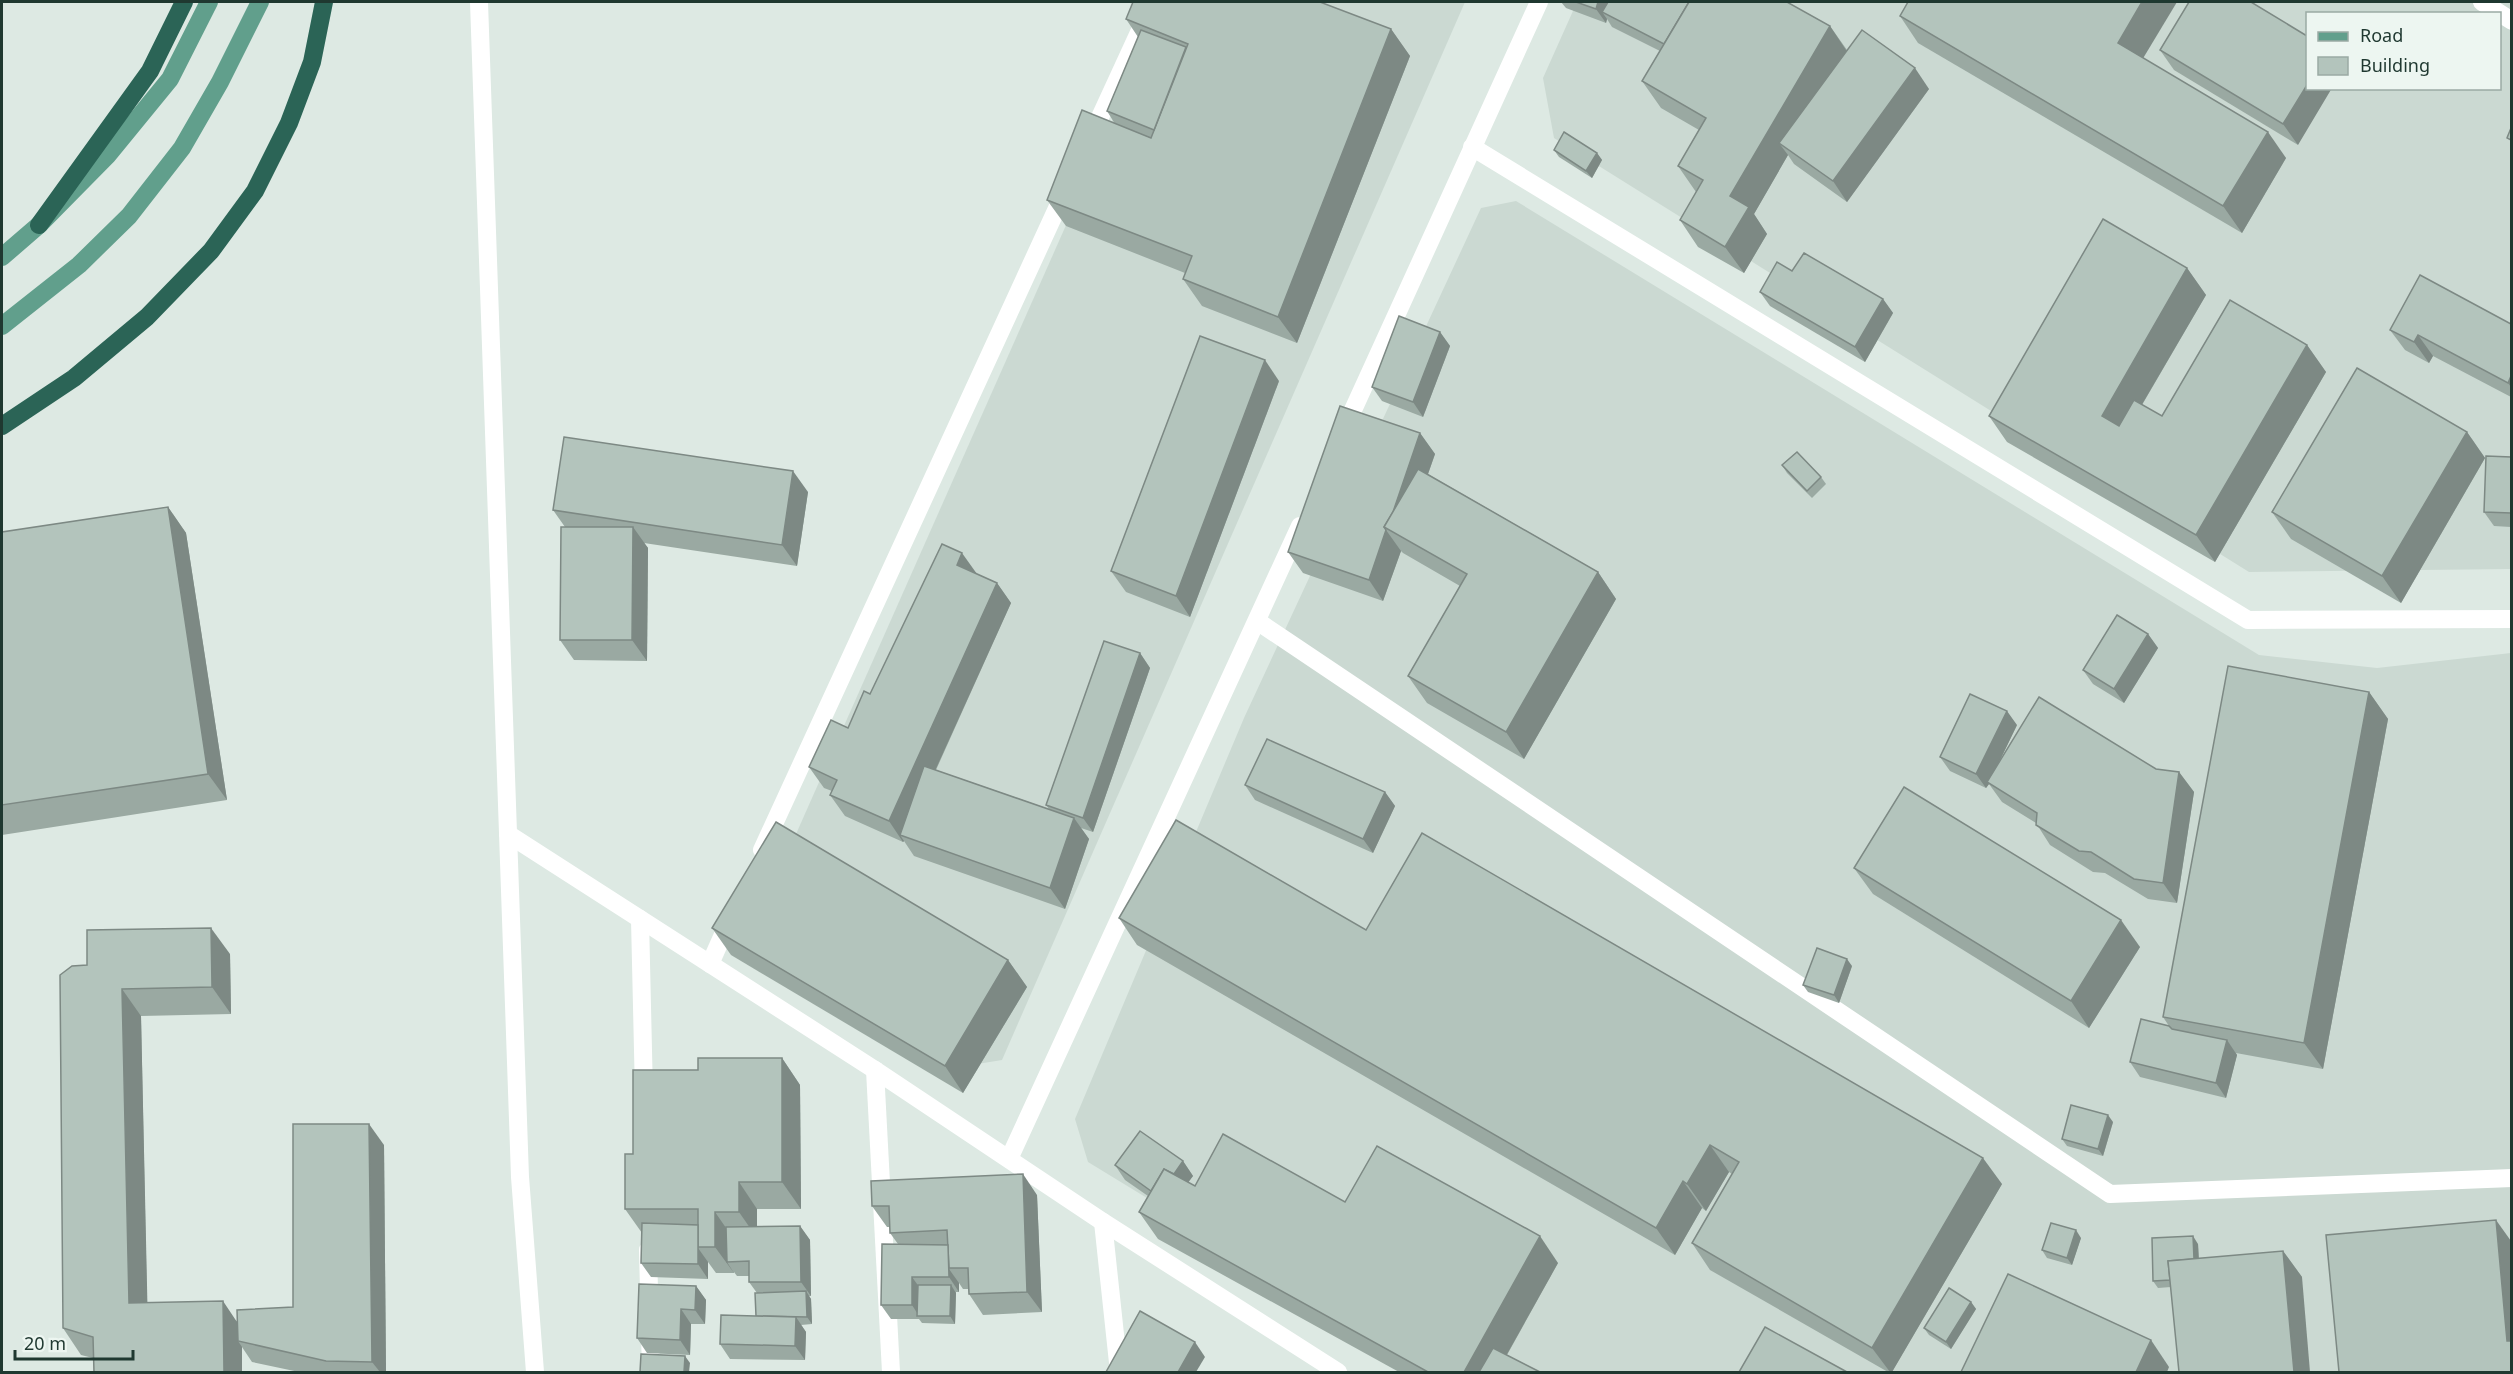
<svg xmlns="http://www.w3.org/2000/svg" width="2513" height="1374" viewBox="0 0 2513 1374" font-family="'Noto Sans',sans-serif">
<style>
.built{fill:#cbd9d2;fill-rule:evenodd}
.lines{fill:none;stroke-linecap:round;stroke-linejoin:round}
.minor{stroke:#fff;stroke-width:18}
.major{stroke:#619f8c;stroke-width:18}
.highway{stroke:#2b6456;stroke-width:18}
.wall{fill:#9aa9a2}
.shaded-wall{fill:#7d8984}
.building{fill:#b3c4bc;stroke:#7d8984;stroke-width:1.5}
</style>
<rect width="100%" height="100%" fill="#dde9e3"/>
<!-- built -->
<g class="built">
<polygon points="1165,2 1465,2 1002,1060 959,1067 753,931"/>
<path d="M1577,2H2511V569L2249,572L1554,138L1543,78ZM2308,14H2500V88H2308Z"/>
<polygon points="1516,201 2259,655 2377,668 2511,653 2511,1372 1432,1372 1088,1162 1075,1119 1244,718 1481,208"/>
</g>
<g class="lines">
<!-- minor -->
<g class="minor">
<polyline points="479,2 520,1177 535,1372"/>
<polyline points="2482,2 2512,21"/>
<polyline points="1090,139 1153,2"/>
<polyline points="1472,147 2248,620 2512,619"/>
<polyline points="1343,432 1539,2"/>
<polyline points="1257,621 2110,1194 2512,1178"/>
<polyline points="508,834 875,1070 1103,1222 1338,1372"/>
<polyline points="762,850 1065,191"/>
<polyline points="640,919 644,1094"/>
<polyline points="710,964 730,919"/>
<polyline points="875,1070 891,1372"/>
<polyline points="1009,1159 1300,526"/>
<polyline points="1103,1222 1119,1372"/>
<polyline points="648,1250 651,1372"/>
</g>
<!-- major -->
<g class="major">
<polyline points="2,257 39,225 107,156 170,79 209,2"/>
<polyline points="2,326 79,265 129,216 182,148 220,82 260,2"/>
</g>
<!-- highway -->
<g class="highway">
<polyline points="39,225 150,71 184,2"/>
<polyline points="2,426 74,378 147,317 211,251 255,191 289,123 312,62 324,2"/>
</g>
</g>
<!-- wall -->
<g class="wall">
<polygon points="1561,2 1787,2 1830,26 1847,50 1929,89 1847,202 1794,164 1788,155 1754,214 1767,234 1744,273 1698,247 1680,220 1696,192 1678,166 1699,130 1661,108 1642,81 1660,51 1612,27 1607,19 1606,23 1566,8"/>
<polygon points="2251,2 2298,145 2174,70 2160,50"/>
<polygon points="1900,16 2143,58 2286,158 2242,233 1918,43"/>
<polygon points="1126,19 1391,29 1410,56 1297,343 1202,306 1183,279 1185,273 1066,226 1047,200 1115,124 1107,111 1138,37"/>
<polygon points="1554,150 1597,153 1602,160 1592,178 1559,157"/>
<polygon points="2187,268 2206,295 2142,405 2162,416 2307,345 2326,372 2215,562 2007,442 1989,416"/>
<polygon points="1760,292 1883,299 1893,313 1865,362 1770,306"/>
<polygon points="2511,324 2511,397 2433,356 2429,363 2405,350 2390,330"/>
<polygon points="1440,332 1450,346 1423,417 1382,401 1372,387"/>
<polygon points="1279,381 1190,617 1126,592 1111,571"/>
<polygon points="2467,432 2485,458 2401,603 2291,539 2272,512"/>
<polygon points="1420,433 1435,454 1428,474 1598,572 1616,599 1524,759 1427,703 1408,676 1460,586 1403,553 1401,551 1383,601 1303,573 1288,552"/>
<polygon points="2511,457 2511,527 2494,526 2484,512"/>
<polygon points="1782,465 1821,477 1826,484 1812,498 1787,473"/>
<polygon points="808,492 797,566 644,543 648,548 647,661 574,660 560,640 565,527 553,510"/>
<polygon points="168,507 186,533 227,800 2,835 2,532"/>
<polygon points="977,574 997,583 1011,603 936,770 1049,809 1046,805 1140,653 1150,668 1093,832 1081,828 1089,839 1065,909 914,856 904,841 903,842 845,816 830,795 832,791 824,788 809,767 848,728 870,694"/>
<polygon points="2148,634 2158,648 2124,703 2093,684 2083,670"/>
<polygon points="2369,692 2388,719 2323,1069 2236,1053 2237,1055 2226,1098 2140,1077 2130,1062 2169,1026 2163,1017"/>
<polygon points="2017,725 1999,762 2156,769 2179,772 2194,792 2177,903 2148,899 2105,873 2093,872 2050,845 2036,823 2002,802 1989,784 1986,788 1950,771 1940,757"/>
<polygon points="1245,785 1385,792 1395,806 1373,853 1255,800"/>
<polygon points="1854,868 2140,947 2089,1028 1873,894"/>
<polygon points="1119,918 1366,930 2002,1184 1892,1372 1888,1372 1710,1270 1692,1243 1732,1174 1729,1172 1706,1211 1702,1208 1675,1255 1137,945"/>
<polygon points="712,928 1008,960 1027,987 963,1093 731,955"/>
<polygon points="230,954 231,1014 141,1016 147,1303 237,1321 293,1307 384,1145 386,1372 299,1372 252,1362 242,1347 242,1372 94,1372 93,1358 81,1355 63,1328 87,965"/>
<polygon points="1852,966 1839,1003 1808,992 1803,985"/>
<polygon points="782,1058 800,1085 801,1209 757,1209 757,1226 800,1226 810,1240 811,1296 809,1296 811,1299 812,1324 801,1325 806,1332 805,1360 730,1359 720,1344 756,1316 757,1293 749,1282 749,1276 737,1276 734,1272 734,1273 716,1273 708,1262 708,1279 651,1277 641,1263 642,1233 625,1209 633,1154 698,1070"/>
<polygon points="2113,1122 2103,1156 2067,1146 2062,1139"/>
<polygon points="1183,1161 1193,1176 1188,1182 1195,1186 1345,1202 1558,1263 1507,1355 1540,1372 1399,1372 1158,1239 1139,1212 1148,1196 1125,1180 1115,1165"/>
<polygon points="1037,1195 1042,1312 983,1315 969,1294 968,1289 963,1289 959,1283 959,1292 956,1292 955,1324 922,1323 919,1319 891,1319 881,1305 898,1244 890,1233 890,1227 887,1227 872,1206"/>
<polygon points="2081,1238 2072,1265 2047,1258 2042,1250"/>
<polygon points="2198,1244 2199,1259 2283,1251 2302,1277 2158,1288 2153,1281"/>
<polygon points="696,1286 706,1300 705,1324 691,1324 690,1355 647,1353 637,1338"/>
<polygon points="1971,1302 1976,1309 1951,1349 1929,1335 1924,1328"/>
</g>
<!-- shaded-wall -->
<g class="shaded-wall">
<polygon points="1598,2 1614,2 1602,12 1607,19 1606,23 1596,9"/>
<polygon points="2142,2 2177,2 2136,70 2118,43"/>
<polygon points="1830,26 1848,53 1779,143 1788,155 1754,214 1767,234 1744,273 1725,247 1730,196"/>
<polygon points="1391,29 1410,56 1297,343 1278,317"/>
<polygon points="1915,68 1929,89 1847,202 1833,181"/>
<polygon points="2307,85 2307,88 2332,88 2298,145 2283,124"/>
<polygon points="2268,132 2286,158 2242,233 2223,206"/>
<polygon points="1597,153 1602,160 1592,178 1586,171"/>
<polygon points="2187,268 2206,295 2120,442 2102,416"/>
<polygon points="1883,299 1893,313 1865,362 1855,347"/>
<polygon points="1440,332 1450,346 1423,417 1413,402"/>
<polygon points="2418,335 2433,356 2429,363 2414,342"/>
<polygon points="2307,345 2326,372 2215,562 2196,535"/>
<polygon points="1265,360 1279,381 1190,617 1176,596"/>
<polygon points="2511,376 2511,387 2508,383"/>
<polygon points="2467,432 2485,458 2401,603 2382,576"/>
<polygon points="1420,433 1435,454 1405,539 1387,528"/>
<polygon points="793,471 808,492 797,566 782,545"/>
<polygon points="168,507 186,533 227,800 208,774"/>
<polygon points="633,527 648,548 647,661 632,640"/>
<polygon points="1386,530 1401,551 1383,601 1369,580"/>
<polygon points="962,553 977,574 957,565"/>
<polygon points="1598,572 1616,599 1524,759 1506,732"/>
<polygon points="997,583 1011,603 905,837 900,835 904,841 903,842 889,821"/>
<polygon points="2148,634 2158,648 2124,703 2114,689"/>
<polygon points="1140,653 1150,668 1093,832 1083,818"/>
<polygon points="2369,692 2388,719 2323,1069 2304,1043"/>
<polygon points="2007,711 2017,725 1989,783 1987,782 1989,784 1986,788 1976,774"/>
<polygon points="2179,772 2194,792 2177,903 2163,883"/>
<polygon points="1385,792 1395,806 1373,853 1363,839"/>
<polygon points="1074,818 1089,839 1065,909 1050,888"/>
<polygon points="2121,920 2140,947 2089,1028 2071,1001"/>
<polygon points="211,928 230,954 231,1014 212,987"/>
<polygon points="1847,959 1852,966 1839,1003 1834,995"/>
<polygon points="1008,960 1027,987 963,1093 945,1066"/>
<polygon points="122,989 141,1016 148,1330 129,1303"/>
<polygon points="2227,1040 2237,1055 2226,1098 2216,1083"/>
<polygon points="782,1058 800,1085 801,1209 782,1182"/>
<polygon points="2108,1115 2113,1122 2103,1156 2098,1149"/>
<polygon points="369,1124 384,1145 386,1372 380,1372 372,1362"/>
<polygon points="1710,1145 1729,1172 1706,1211 1687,1184"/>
<polygon points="1983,1158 2002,1184 1892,1372 1890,1372 1872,1348"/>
<polygon points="1183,1161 1193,1176 1168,1210 1158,1196"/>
<polygon points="1023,1174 1037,1195 1042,1312 1027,1292"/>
<polygon points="1683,1181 1702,1208 1675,1255 1656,1228"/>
<polygon points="739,1182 757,1209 757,1238 739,1212"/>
<polygon points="715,1212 733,1238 727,1262 734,1273 715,1247"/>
<polygon points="2496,1220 2511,1241 2511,1348 2507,1341"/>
<polygon points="800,1226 810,1240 811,1296 801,1282"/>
<polygon points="2076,1230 2081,1238 2072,1265 2067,1258"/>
<polygon points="1540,1236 1558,1263 1497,1372 1464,1372"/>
<polygon points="2193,1236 2198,1244 2200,1286 2195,1279"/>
<polygon points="698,1248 708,1262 708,1279 698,1264"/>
<polygon points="2283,1251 2302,1277 2310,1372 2294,1372"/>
<polygon points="949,1269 959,1283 959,1292 949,1277"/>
<polygon points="912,1277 922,1291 919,1316 912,1305"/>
<polygon points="951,1285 956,1293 955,1324 950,1316"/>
<polygon points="696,1286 706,1300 705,1324 695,1310"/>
<polygon points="806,1291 811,1299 812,1324 807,1317"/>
<polygon points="223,1301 241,1328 238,1341 242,1347 242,1372 224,1372"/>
<polygon points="1971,1302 1976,1309 1951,1349 1946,1342"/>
<polygon points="681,1309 691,1324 690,1355 680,1340"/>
<polygon points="796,1317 806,1332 805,1360 795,1346"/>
<polygon points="2151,1340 2169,1367 2167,1372 2136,1372"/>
<polygon points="1195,1342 1205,1357 1196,1372 1178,1372"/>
<polygon points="685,1356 690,1363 689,1372 684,1372"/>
</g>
<!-- building -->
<g class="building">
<polygon points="1133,2 1320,2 1391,29 1278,317 1183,279 1192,256 1047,200 1082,110 1151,138 1188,44 1126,19"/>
<polygon points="1576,2 1598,2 1596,9"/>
<polygon points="1608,2 1689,2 1664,44 1602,12"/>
<polygon points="1689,2 1787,2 1830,26 1730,196 1749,207 1725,247 1680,220 1703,180 1678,166 1706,118 1642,81"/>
<polygon points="1908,2 2142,2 2118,43 2268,132 2223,206 1900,16"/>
<polygon points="2189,2 2251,2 2307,36 2307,85 2283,124 2160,50"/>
<polygon points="1141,30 1186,47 1154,130 1107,111"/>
<polygon points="1862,30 1915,68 1833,181 1779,143"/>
<polygon points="2511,128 2511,140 2507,138"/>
<polygon points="1564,132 1597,153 1586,171 1554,150"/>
<polygon points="2103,219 2187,268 2102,416 2119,426 2134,400 2162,416 2230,300 2307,345 2196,535 1989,416"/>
<polygon points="1804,253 1883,299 1855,347 1760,292 1777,262 1792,271"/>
<polygon points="2420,275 2511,324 2511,376 2508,383 2418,335 2414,342 2390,330"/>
<polygon points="1399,316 1440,332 1413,402 1372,387"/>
<polygon points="1200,336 1265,360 1176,596 1111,571"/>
<polygon points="2357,368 2467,432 2382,576 2272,512"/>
<polygon points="1340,406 1420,433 1393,512 1384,527 1386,530 1369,580 1288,552"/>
<polygon points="564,437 793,471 782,545 553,510"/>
<polygon points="1797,452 1821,477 1807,491 1782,465"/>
<polygon points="2486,456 2511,457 2511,513 2484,512"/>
<polygon points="1418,469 1598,572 1506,732 1408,676 1467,574 1384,527"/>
<polygon points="168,507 208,774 2,805 2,532"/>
<polygon points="561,527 633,527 632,640 560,640"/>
<polygon points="942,544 962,553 957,565 997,583 889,821 830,795 837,780 809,767 831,720 848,728 864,691 870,694"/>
<polygon points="2117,615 2148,634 2114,689 2083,670"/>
<polygon points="1104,641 1140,653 1083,818 1046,805"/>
<polygon points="2228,666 2369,692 2304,1043 2163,1017"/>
<polygon points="1970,694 2007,711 1976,774 1940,757"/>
<polygon points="2039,697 2156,769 2179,772 2163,883 2134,879 2091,852 2079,851 2036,825 2037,813 1987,782"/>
<polygon points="1267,739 1385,792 1363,839 1245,785"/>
<polygon points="924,766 1074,818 1050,888 900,835"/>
<polygon points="1904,787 2121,920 2071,1001 1854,868"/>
<polygon points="1176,820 1366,930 1422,833 1983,1158 1872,1348 1692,1243 1739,1162 1710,1145 1687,1184 1683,1181 1656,1228 1119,918"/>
<polygon points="776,822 1008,960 945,1066 712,928"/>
<polygon points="211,928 212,987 122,989 129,1303 223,1301 224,1372 94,1372 93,1337 63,1328 60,975 72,966 87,965 87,930"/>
<polygon points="1817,948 1847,959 1834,995 1803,985"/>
<polygon points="2141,1019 2169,1026 2172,1029 2227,1040 2216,1083 2130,1062"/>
<polygon points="698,1058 782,1058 782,1182 739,1182 739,1212 715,1212 715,1247 698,1247 698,1209 625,1209 625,1154 633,1154 633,1070 698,1070"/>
<polygon points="2071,1105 2108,1115 2098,1149 2062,1139"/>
<polygon points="293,1124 369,1124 372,1362 326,1361 238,1341 237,1310 293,1307"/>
<polygon points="1140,1131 1183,1161 1174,1174 1164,1169 1151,1191 1115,1165"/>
<polygon points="1223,1134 1345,1202 1377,1146 1540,1236 1464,1372 1428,1372 1139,1212 1164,1169 1195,1186"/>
<polygon points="1023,1174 1027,1292 969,1294 968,1268 949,1268 947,1230 890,1233 889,1206 872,1206 871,1181"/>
<polygon points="2496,1220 2507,1341 2511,1341 2511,1372 2339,1372 2326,1235"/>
<polygon points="642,1223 698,1225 698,1264 641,1263"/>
<polygon points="2051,1223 2076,1230 2067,1258 2042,1250"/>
<polygon points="800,1226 801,1282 749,1282 749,1261 727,1262 726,1227"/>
<polygon points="2193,1236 2194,1259 2168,1261 2170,1280 2153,1281 2152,1238"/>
<polygon points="882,1244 948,1245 949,1277 912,1277 912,1305 881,1305"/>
<polygon points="2283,1251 2294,1372 2179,1372 2168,1261"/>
<polygon points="2008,1274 2151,1340 2136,1372 1961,1372"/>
<polygon points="639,1284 696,1286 695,1310 681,1309 680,1340 637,1338"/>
<polygon points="918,1285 951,1285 950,1316 917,1316"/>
<polygon points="1949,1288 1971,1302 1946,1342 1924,1328"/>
<polygon points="806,1291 807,1317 756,1316 755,1293"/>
<polygon points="1140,1311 1195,1342 1178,1372 1106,1372"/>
<polygon points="721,1315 796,1317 795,1346 720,1344"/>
<polygon points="1765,1327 1847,1372 1739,1372"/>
<polygon points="1493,1348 1540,1372 1479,1372"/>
<polygon points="641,1354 685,1356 684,1372 640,1372"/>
</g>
<!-- border -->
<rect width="2513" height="1374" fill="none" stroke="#1f3830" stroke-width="6"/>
<!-- legend -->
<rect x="2306" y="12" width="195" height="78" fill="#edf6f1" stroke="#9baaa4" stroke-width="1.5"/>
<rect x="2318" y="32" width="30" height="9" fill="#619f8c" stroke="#9baaa4" stroke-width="1.5"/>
<text x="2360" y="42" font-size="18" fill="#1f3830">Road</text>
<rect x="2318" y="57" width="30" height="18" fill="#b3c4bc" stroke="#9baaa4" stroke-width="1.5"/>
<text x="2360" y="72" font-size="18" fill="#1f3830">Building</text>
<!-- scale -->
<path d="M15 1350v9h118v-9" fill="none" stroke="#1f3830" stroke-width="3"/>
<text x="24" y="1350" font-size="18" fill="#1f3830" stroke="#edf6f1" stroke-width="4.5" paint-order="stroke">20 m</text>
</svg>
